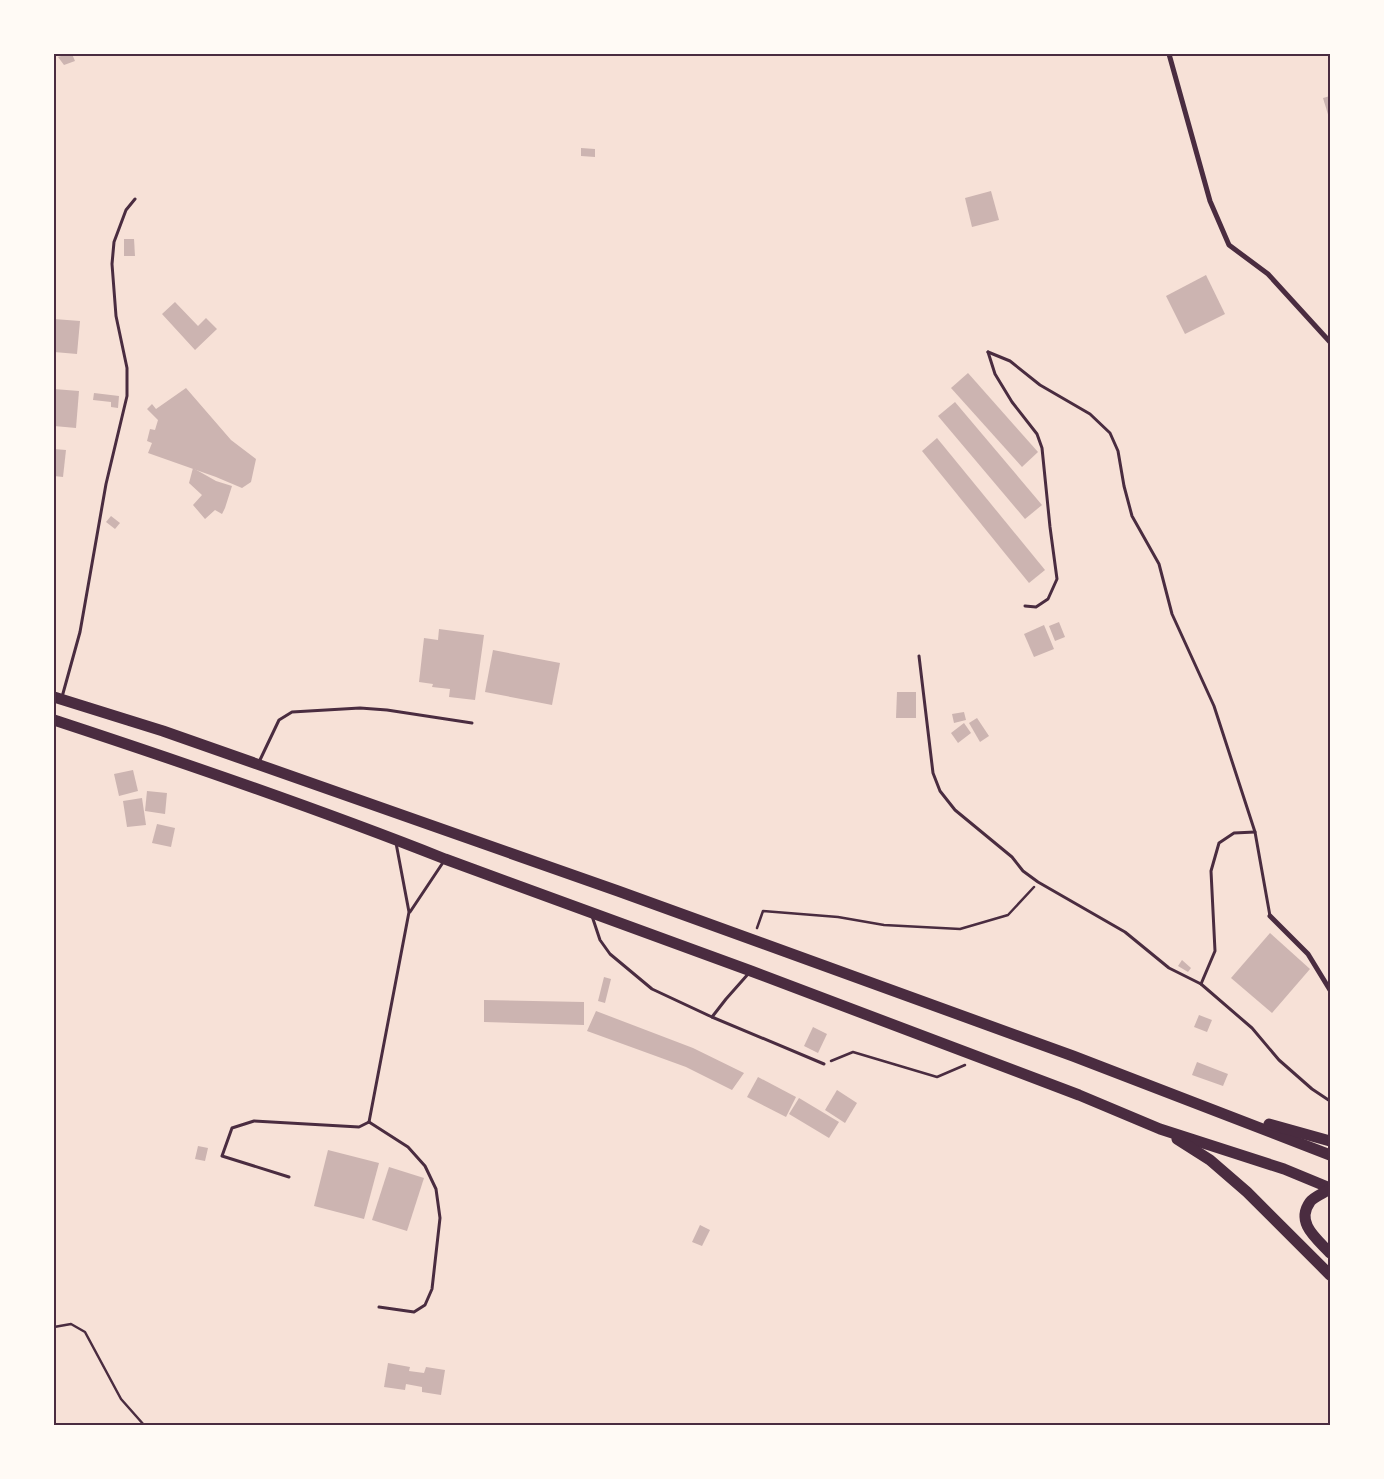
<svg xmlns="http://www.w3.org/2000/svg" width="1384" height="1479" viewBox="0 0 1384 1479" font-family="Poppins,sans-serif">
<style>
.building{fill:#ccb4b1}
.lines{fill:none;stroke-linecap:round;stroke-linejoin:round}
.path{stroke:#4a2c40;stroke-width:2.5}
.service{stroke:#4a2c40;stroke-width:3}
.minor{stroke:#4a2c40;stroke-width:5}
.trunk{stroke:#4a2c40;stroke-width:11}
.neatline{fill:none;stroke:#4a2c40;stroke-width:2}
</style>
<rect width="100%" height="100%" fill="#f7e1d7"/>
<!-- building -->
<g class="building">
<polygon points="67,54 72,54 75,61 64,65 58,57"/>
<polygon points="1330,96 1330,121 1323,98"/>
<polygon points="581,148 595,149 595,157 581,156"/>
<polygon points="991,191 999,220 972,227 965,198"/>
<polygon points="124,239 134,239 135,256 124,256"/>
<polygon points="1206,275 1225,314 1185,334 1166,296"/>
<polygon points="175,302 198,326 206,318 217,329 195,350 162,314"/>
<polygon points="54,319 80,321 77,354 54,352"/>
<polygon points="968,373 1038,452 1022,467 951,388"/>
<polygon points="186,388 231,440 256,459 251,482 242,488 216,477 148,453 152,443 147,441 150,429 155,430 158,420 147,409 152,404 156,409"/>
<polygon points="54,389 79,391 76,428 54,426"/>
<polygon points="94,393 119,396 118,408 111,407 111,402 93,400"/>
<polygon points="955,402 1042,505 1025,519 938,416"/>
<polygon points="937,438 1045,570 1029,583 922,451"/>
<polygon points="54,449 66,450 63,477 54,476"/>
<polygon points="193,468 216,481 232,486 225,508 222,514 215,510 205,519 193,505 202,495 189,483"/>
<polygon points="111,516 120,523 115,529 106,522"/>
<polygon points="1059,622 1065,637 1055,641 1049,626"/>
<polygon points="1044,625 1054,649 1034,657 1024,634"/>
<polygon points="439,629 484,635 475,700 449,697 450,689 432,687 433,684 419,682 424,638 438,640"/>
<polygon points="493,650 560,663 552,705 485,692"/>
<polygon points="897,692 916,692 916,718 896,718"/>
<polygon points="964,712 966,720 954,723 952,714"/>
<polygon points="977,718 989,736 980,742 969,723"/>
<polygon points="964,723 971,733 958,743 951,733"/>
<polygon points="133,770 138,791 119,796 114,774"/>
<polygon points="147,791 167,793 165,814 145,811"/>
<polygon points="142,798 146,825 127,827 123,801"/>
<polygon points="157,824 175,828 171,847 152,843"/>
<polygon points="1270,933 1310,969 1272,1013 1231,978"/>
<polygon points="1182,960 1191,968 1188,972 1178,966"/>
<polygon points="604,977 611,979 605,1003 598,1001"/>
<polygon points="484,1000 584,1002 584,1025 484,1022"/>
<polygon points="596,1011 693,1048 744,1073 732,1090 686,1067 587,1031"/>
<polygon points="1199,1015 1212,1020 1207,1032 1194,1027"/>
<polygon points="813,1027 827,1034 818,1053 804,1046"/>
<polygon points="1197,1062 1228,1074 1223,1086 1192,1075"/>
<polygon points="758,1077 796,1097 786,1117 747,1097"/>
<polygon points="837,1090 857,1103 845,1123 825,1110"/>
<polygon points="799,1098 839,1122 829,1138 789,1114"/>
<polygon points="198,1146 208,1148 205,1161 195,1159"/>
<polygon points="328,1150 379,1163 364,1219 314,1206"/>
<polygon points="389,1167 424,1178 407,1231 372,1220"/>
<polygon points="700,1225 710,1230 702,1246 692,1242"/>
<polygon points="388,1363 410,1367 409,1371 424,1373 426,1367 445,1370 441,1395 422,1392 422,1387 406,1384 405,1390 384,1387"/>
</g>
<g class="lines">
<!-- path -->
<g class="path">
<polyline points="757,928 763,911 838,917 884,925 960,929 1008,915 1034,887"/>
<polyline points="831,1061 853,1052 937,1077 965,1065"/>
<polyline points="54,1327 71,1324 85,1332 121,1399 144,1425"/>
</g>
<!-- service -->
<g class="service">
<polyline points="988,352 1010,361 1040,385 1090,414 1110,433 1118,451 1124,486 1132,516 1159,564 1172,614 1214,706 1255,832 1270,916"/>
<polyline points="988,352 995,374 1012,402 1037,434 1042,448 1050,527 1057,579 1048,599 1036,607 1025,606"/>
<polyline points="919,656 933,773 940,791 955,810 1012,857 1023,871 1038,882 1125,932 1169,968 1201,984 1252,1028 1279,1060 1312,1089 1330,1101"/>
<polyline points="62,697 80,632 106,484 127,396 127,368 116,316 112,264 114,242 126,210 135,199"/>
<polyline points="259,762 279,720 292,712 360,708 387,710 472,723"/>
<polyline points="410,912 444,861"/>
<polyline points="592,916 600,940 610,954 652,989 712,1017 824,1064"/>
<polyline points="1201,984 1215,951 1211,871 1219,843 1234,833 1255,832"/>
<polyline points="712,1017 726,999 749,973"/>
<polyline points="369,1122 409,912 396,843"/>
<polyline points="369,1122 408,1147 425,1166 436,1189 440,1218 432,1289 425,1305 414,1312 379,1307"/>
<polyline points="289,1177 222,1156 232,1128 254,1121 359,1127 369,1122"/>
</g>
<!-- minor -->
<g class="minor">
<polyline points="1169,54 1210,201 1229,245 1268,274 1330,342"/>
<polyline points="1270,916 1308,954 1330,990"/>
</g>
<!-- trunk -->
<g class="trunk">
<polyline points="54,697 163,731 618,891 1073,1056 1330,1155"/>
<path d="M54,720C185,763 316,808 445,859L751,971L1079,1095L1160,1129L1284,1169L1330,1188"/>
<polyline points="1269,1124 1330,1141"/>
<polyline points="1177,1139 1210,1160 1247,1192 1330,1275"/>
<path d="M1330,1189C1324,1193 1313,1197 1310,1202C1295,1223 1317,1239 1330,1253"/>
</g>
</g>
<!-- border -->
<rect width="1384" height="1479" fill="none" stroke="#fffaf5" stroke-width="110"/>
<rect x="55" y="55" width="1274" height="1369" class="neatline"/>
</svg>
